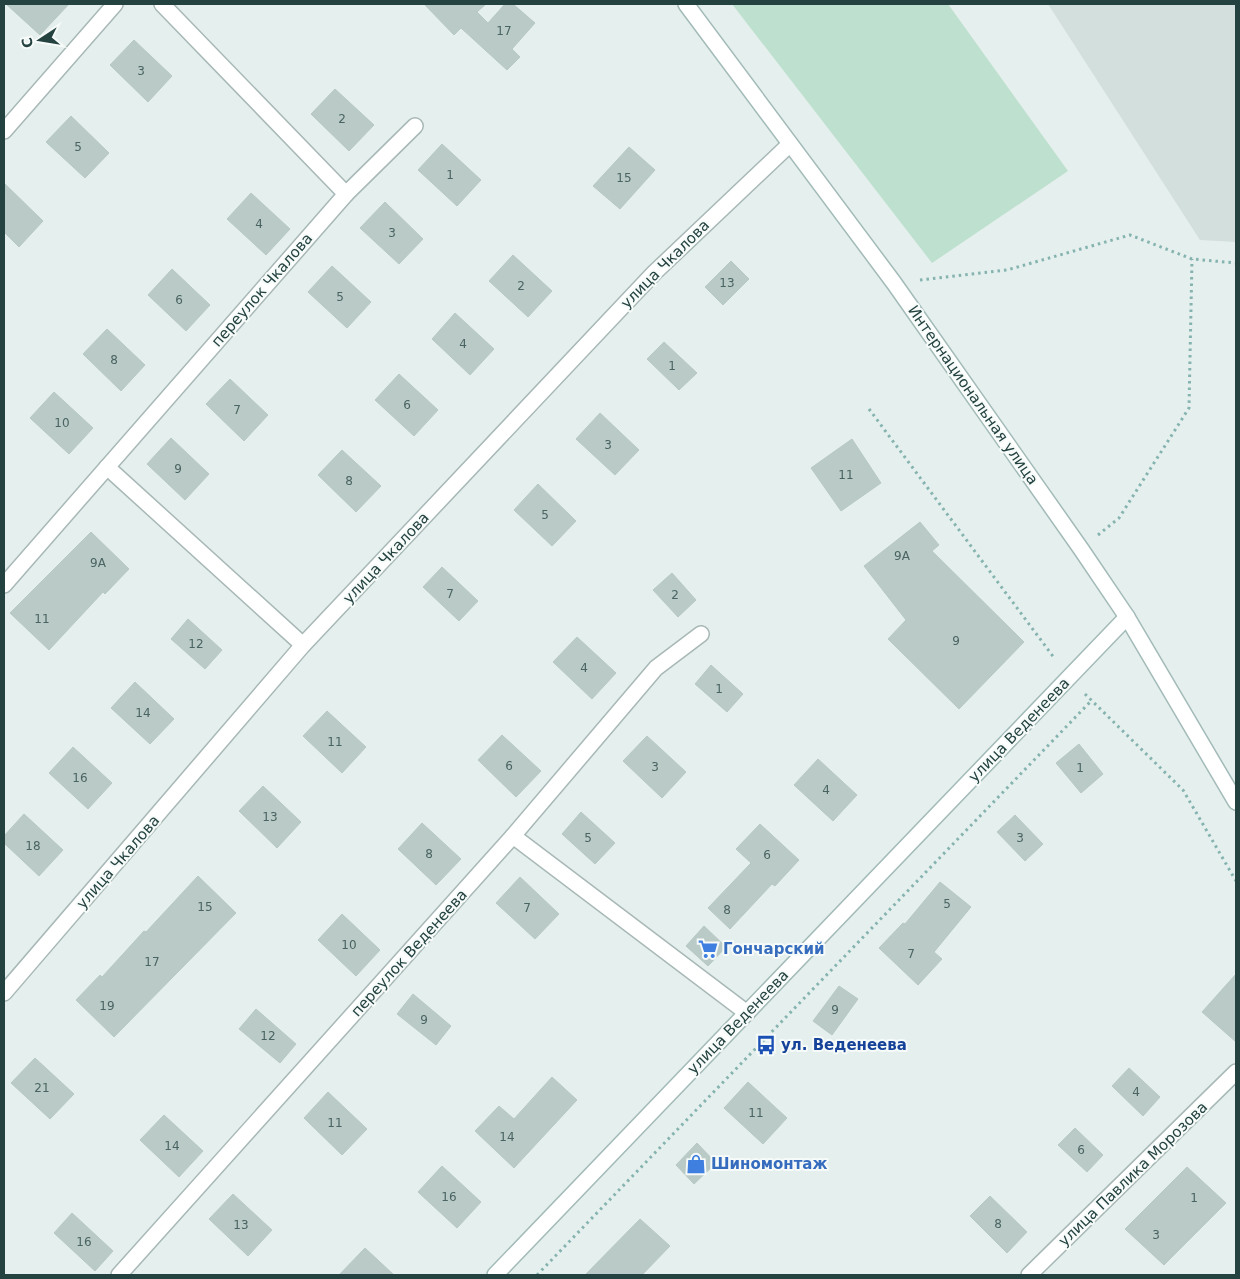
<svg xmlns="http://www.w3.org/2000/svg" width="1240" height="1279" viewBox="0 0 1240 1279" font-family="'DejaVu Sans',sans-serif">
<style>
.built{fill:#d3dfdc}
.green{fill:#bee0cf}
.building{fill:#bacac6;stroke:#b7c9c5}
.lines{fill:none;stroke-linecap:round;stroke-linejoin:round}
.lane-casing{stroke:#a7b8b6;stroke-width:18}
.street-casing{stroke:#a7b8b6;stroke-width:18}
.secondary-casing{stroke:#a3bbb8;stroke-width:18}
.path{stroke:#85b3af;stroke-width:3;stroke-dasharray:2.5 4;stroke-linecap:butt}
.lane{stroke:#fff;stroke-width:15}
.street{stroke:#fff;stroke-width:15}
.secondary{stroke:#fff;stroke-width:15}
.labels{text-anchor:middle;stroke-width:4;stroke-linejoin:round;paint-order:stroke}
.number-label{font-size:12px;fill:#496462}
.street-label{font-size:15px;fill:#234240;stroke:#f6fbf9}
.shop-label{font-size:15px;font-weight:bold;fill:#366cbe;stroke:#f6fbf9;text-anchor:start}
.transit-label{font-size:15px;font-weight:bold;fill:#164399;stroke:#f6fbf9;text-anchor:start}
</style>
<rect width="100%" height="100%" fill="#e5efed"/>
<!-- built -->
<polygon class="built" points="1048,4 1236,4 1236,242 1200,240"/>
<!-- green -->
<polygon class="green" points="732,4 948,4 1068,171 932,263"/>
<!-- building -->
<g class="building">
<polygon points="6,4 69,4 40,35"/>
<polygon points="424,4 486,4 477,12 488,23 505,4 513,4 535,23 512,49 520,57 507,70 461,28 454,35"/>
<polygon points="134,40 172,76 148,102 110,65"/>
<polygon points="335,89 374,125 349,151 311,114"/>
<polygon points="71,116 109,153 85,178 46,142"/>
<polygon points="442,144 481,180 457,206 418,170"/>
<polygon points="629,147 655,170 620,209 593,186"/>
<polygon points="4,183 43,221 19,247 4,232"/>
<polygon points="251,193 290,229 266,255 227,219"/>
<polygon points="385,202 423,239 399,264 360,228"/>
<polygon points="513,255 552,291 528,317 489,281"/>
<polygon points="731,261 749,279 723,305 705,287"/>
<polygon points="332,266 371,302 347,328 308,292"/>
<polygon points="172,269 210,305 186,331 148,295"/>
<polygon points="455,313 494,349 470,375 432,339"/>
<polygon points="107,329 145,365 121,391 83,354"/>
<polygon points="664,342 697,373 679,390 647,359"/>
<polygon points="399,374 438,410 414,436 375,400"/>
<polygon points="230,379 268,415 244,441 206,404"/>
<polygon points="54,392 93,428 69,454 30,418"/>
<polygon points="600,413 639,450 615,475 576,439"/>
<polygon points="171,438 209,474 185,500 147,464"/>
<polygon points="852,439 881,483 841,511 811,468"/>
<polygon points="342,450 381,486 356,512 318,475"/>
<polygon points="538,484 576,521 552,546 514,510"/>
<polygon points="920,522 939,545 932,551 1024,642 959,709 888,639 906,620 864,566"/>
<polygon points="91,532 129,569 105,594 103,592 49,650 10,613"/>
<polygon points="442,567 478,601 459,621 423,587"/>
<polygon points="672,573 696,600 678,617 653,590"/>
<polygon points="188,619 222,650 205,669 171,639"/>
<polygon points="577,637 616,673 592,699 553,662"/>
<polygon points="711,665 743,694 727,712 695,684"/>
<polygon points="135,682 174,719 150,744 111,708"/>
<polygon points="327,711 366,747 342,773 303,736"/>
<polygon points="502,735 541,771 516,797 478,760"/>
<polygon points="647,736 686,772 662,798 623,761"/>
<polygon points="1079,744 1103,774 1081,793 1056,763"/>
<polygon points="73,747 112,783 88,809 49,773"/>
<polygon points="818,759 857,795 833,821 794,785"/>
<polygon points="263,786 301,822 277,848 239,811"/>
<polygon points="581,812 615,843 595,864 562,834"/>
<polygon points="24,814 63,850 39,876 4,843 4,836"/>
<polygon points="1015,815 1043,844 1025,861 997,832"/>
<polygon points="422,823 461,859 436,885 398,849"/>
<polygon points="760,824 799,860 775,886 772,884 730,929 708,908 751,863 736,849"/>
<polygon points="198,876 236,913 114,1037 76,1000 100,975 102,977 144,931 146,932"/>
<polygon points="520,877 559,914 535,939 496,903"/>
<polygon points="940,882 971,907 934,952 942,959 918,985 879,948 903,923 905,924"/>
<polygon points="342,914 380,950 356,976 318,940"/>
<polygon points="704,926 726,947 708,966 686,946"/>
<polygon points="1236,974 1236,1042 1202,1012"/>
<polygon points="839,986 858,999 832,1035 813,1021"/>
<polygon points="413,994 451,1026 436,1045 397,1014"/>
<polygon points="256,1009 296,1044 280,1063 239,1029"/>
<polygon points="35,1058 74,1094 50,1119 11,1083"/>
<polygon points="1129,1068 1160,1097 1143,1116 1112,1086"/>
<polygon points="552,1077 577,1100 514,1168 475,1131 499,1106 514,1119"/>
<polygon points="748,1082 787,1118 763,1144 724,1108"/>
<polygon points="328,1092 367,1129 342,1155 304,1118"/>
<polygon points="164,1115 203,1151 179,1177 140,1140"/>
<polygon points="1075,1128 1103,1155 1087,1172 1058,1145"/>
<polygon points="697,1143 716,1163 694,1184 676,1165"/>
<polygon points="442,1166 481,1202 457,1228 418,1192"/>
<polygon points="1187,1167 1226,1203 1164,1265 1125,1229"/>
<polygon points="233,1194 272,1230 248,1256 209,1219"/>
<polygon points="990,1196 1027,1232 1007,1253 970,1216"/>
<polygon points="72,1213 113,1251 95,1271 54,1233"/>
<polygon points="640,1219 670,1246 642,1275 585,1275"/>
<polygon points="365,1248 394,1275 339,1275"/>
</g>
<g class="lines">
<defs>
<g id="lane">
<polyline points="346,194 415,126"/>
<polyline points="107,467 303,645"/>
<polyline points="513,836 747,1013"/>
</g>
<g id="street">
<polyline points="4,131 115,4"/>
<polyline points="4,585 346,194 162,4"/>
<polyline points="4,993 303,645 654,273 790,144"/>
<polyline points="119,1275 513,836 656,668 701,634"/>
<polyline points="1029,1275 1236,1072"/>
</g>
<g id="secondary">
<polyline points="686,4 894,283 1081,549 1127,617 1236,802"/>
<polyline points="495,1275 1127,617"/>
</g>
</defs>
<!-- lane casing -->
<use href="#lane" class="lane-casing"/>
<!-- street casing -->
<use href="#street" class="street-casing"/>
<!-- secondary casing -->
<use href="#secondary" class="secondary-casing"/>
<!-- path -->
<g class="path">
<polyline points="920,280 1007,270 1130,235 1192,259 1236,263"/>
<polyline points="869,409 1055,659"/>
<polyline points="1098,535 1119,518 1189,408 1192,259"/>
<polyline points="1085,694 1183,790 1236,881"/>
<polyline points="537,1275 1092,700"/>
</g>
<!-- lane -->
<use href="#lane" class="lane"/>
<!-- street -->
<use href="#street" class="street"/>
<!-- secondary -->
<use href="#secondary" class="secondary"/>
</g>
<!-- icons -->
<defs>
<symbol id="supermarket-bare" viewBox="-9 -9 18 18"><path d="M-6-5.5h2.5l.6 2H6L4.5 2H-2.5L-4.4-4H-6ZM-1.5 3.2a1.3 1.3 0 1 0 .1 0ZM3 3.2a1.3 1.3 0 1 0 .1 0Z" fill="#3f7fe0" stroke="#f6fbf9" stroke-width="2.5" paint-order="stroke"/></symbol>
<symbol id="bus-bare" viewBox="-9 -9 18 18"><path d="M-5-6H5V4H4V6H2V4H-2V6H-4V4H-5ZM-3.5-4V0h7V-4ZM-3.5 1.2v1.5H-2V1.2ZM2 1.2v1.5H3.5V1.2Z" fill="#1a4fb4" stroke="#f6fbf9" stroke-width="2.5" paint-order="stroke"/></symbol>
<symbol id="shop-bare" viewBox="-9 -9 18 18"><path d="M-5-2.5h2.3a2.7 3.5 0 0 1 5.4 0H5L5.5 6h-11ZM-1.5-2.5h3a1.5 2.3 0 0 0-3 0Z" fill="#3f7fe0" stroke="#f6fbf9" stroke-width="2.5" paint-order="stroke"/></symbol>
</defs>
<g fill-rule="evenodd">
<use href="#supermarket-bare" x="694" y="935" width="28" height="28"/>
<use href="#bus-bare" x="752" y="1031" width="28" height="28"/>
<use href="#shop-bare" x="682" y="1150" width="28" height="28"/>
</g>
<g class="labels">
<!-- number labels -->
<g class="number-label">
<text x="504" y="35">17</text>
<text x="141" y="75">3</text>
<text x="342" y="123">2</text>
<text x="78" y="151">5</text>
<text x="450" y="179">1</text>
<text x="624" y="182">15</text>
<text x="259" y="228">4</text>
<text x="392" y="237">3</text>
<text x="727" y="287">13</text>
<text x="521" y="290">2</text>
<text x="340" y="301">5</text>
<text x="179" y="304">6</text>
<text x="463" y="348">4</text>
<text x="114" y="364">8</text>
<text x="672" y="370">1</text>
<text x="407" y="409">6</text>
<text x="237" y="414">7</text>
<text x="62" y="427">10</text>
<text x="608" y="449">3</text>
<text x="178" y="473">9</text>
<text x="846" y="479">11</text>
<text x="349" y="485">8</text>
<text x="545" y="519">5</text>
<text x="902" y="560">9А</text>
<text x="98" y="567">9А</text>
<text x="450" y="598">7</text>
<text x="675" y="599">2</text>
<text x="42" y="623">11</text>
<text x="956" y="645">9</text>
<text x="196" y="648">12</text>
<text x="584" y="672">4</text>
<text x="719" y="693">1</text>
<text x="143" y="717">14</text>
<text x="335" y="746">11</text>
<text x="509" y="770">6</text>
<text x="655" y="771">3</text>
<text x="1080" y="772">1</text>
<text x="80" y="782">16</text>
<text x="826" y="794">4</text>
<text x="270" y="821">13</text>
<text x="588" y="842">5</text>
<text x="1020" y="842">3</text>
<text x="33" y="850">18</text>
<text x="429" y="858">8</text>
<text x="767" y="859">6</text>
<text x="947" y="908">5</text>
<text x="205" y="911">15</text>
<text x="527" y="912">7</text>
<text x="727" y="914">8</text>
<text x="349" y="949">10</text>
<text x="911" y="958">7</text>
<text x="152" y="966">17</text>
<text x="107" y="1010">19</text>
<text x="835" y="1014">9</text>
<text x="424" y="1024">9</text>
<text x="268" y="1040">12</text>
<text x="42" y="1092">21</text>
<text x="1136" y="1096">4</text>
<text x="756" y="1117">11</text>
<text x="335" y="1127">11</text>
<text x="507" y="1141">14</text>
<text x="172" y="1150">14</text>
<text x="1081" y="1154">6</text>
<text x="449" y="1201">16</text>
<text x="1194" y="1202">1</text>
<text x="998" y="1228">8</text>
<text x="241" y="1229">13</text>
<text x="1156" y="1239">3</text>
<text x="84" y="1246">16</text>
</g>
<!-- street labels -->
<g class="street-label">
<text transform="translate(665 264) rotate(-45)" y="5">улица Чкалова</text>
<text transform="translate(262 290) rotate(-49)" y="5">переулок Чкалова</text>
<text transform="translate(973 395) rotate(55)" y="5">Интернациональная улица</text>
<text transform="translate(386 558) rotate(-47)" y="5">улица Чкалова</text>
<text transform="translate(1019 730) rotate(-46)" y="5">улица Веденеева</text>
<text transform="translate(118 862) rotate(-49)" y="5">улица Чкалова</text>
<text transform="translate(409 953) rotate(-48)" y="5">переулок Веденеева</text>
<text transform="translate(738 1022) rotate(-46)" y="5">улица Веденеева</text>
<text transform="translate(1133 1174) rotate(-44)" y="5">улица Павлика Морозова</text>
</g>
<!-- shop labels -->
<g class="shop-label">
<text x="723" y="954">Гончарский</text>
<text x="711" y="1169">Шиномонтаж</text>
</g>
<!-- transit labels -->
<g class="transit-label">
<text x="781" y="1050">ул. Веденеева</text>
</g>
</g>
<!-- border -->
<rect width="1240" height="1279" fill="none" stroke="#234240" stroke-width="10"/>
<!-- north arrow -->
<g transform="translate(40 40) rotate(258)" stroke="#f6fbf9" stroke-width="4" paint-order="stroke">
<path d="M0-4L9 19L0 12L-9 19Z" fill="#234240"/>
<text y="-8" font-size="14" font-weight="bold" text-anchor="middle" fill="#234240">С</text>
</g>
</svg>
